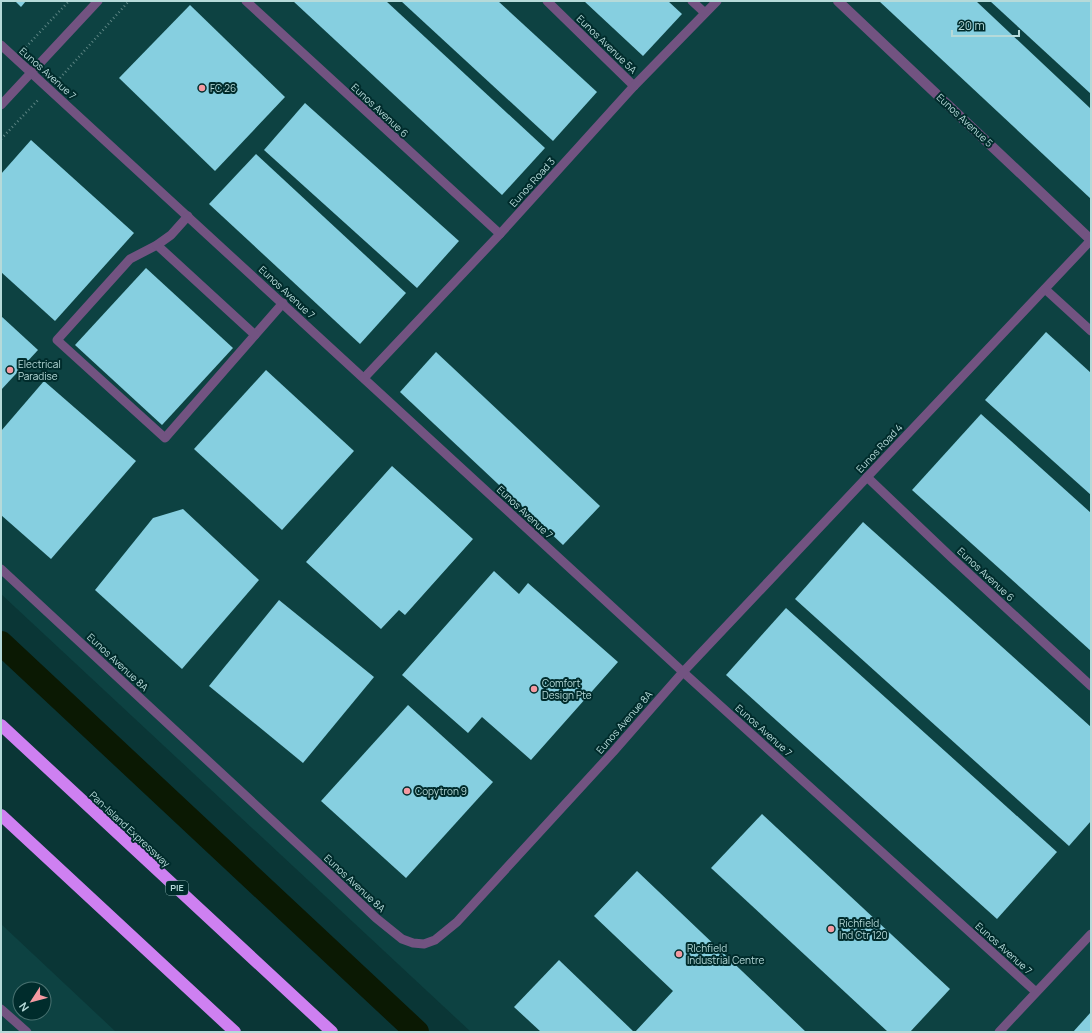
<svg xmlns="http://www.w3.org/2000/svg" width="1092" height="1033" viewBox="0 0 1092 1033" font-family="Manrope,sans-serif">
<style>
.built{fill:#0d4242;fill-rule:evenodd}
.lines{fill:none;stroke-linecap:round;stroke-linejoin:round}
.canal{stroke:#0b1903;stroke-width:24}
.building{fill:#86cfe0}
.path{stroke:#5d8584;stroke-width:2.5;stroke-dasharray:1 3;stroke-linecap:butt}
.service{stroke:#725381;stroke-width:9}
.minor{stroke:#725381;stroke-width:10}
.motorway{stroke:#ce80f1;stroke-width:12}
.poi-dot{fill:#f49aa2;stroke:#002c2c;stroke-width:1.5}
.labels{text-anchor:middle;stroke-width:4;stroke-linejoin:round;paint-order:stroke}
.shield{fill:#002c2c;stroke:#7fa6a5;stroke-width:1}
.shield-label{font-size:9px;font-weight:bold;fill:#b6dad9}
.street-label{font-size:10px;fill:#b6dad9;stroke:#002c2c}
.poi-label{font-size:10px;fill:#b6dad9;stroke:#002c2c;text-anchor:start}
</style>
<rect width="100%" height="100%" fill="#0a3636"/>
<!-- built -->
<g class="built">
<polygon points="1,1 1091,1 1091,1032 471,1032 1,594"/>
<path d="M1,924L116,1032H1ZM20,989H44V1013H20Z"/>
</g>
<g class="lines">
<!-- canal -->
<polyline class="canal" points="1,643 417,1032"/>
</g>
<!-- building -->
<g class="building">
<polygon points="15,1 26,1 21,7"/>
<polygon points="293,1 386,1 545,148 502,195"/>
<polygon points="401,1 498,1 597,92 553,141"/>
<polygon points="584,1 668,1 682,14 643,56"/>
<polygon points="879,1 976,1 1091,109 1091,199"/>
<polygon points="990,1 1089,1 1091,3 1091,94"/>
<polygon points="190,5 285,97 215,171 119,78"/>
<polygon points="305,103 459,241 417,288 264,150"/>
<polygon points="31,140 134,233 55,321 1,272 1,174"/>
<polygon points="256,154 406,293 360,344 209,204"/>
<polygon points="146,268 233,348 162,425 75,345"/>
<polygon points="1,316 38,350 1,390"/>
<polygon points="1046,332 1091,373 1091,495 985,400"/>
<polygon points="436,352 600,506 563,545 400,392"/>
<polygon points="266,370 354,451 282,530 194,449"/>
<polygon points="44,381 136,461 51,559 1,515 1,431"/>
<polygon points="981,414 1091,513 1091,651 912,490"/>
<polygon points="392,466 473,539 405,615 399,610 381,629 306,562"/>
<polygon points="183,509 259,580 182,669 95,590 153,518"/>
<polygon points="863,522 1091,727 1091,821 1069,846 795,599"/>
<polygon points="494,571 519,594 528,583 618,662 531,760 482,717 468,733 402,675"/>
<polygon points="279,600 374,677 303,763 209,686"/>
<polygon points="786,608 1057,852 997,919 726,675"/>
<polygon points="408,705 493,782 406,878 321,801"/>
<polygon points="762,814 950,989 910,1032 888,1032 711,868"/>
<polygon points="637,871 806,1032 635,1032 673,991 594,916"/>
<polygon points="559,960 634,1032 541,1032 514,1007"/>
<polygon points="1091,1012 1091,1032 1073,1032"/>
</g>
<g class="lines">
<!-- path -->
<g class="path">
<polyline points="26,47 69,1"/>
<polyline points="60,78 129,1"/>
<polyline points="1,139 38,100"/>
</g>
<!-- service -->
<g class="service">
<polyline points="246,1 500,234"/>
<polyline points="547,1 634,86"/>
<polyline points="692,1 705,13"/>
<polyline points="1,45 683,672 1036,992"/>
<polyline points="1,105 98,1"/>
<polyline points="188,216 171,235 157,245 130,259 57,340 165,438 283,303"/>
<polyline points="157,245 255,335"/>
<polyline points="1045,289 1091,331"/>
<polyline points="364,378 500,234 634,86 717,1"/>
<polyline points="867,477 952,558 1091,686"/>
<polyline points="1,569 317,862 376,918 402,939 413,943 424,944 435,940 457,922 613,752 683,672 1091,240"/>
<polyline points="1,1009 27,1032"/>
<polyline points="999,1032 1091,934"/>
</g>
<!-- minor -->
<polyline class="minor" points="838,1 1091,240"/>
<!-- motorway -->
<g class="motorway">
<polyline points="1,725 332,1032"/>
<polyline points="1,815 235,1032"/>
</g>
</g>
<!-- markers -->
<g class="poi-dot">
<circle cx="202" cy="88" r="4"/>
<circle cx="10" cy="370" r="4"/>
<circle cx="534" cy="689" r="4"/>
<circle cx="407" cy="791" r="4"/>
<circle cx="831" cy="929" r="4"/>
<circle cx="679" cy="954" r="4"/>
</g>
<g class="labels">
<!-- shield labels -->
<rect class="shield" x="166" y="881" width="22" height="14" rx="3"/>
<g class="shield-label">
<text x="177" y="891">PIE</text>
</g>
<!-- street labels -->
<g class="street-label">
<text transform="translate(607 44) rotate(44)" y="4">Eunos Avenue 5A</text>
<text transform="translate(48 73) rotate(42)" y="4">Eunos Avenue 7</text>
<text transform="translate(380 110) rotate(43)" y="4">Eunos Avenue 6</text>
<text transform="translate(965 120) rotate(43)" y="4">Eunos Avenue 5</text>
<text transform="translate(532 182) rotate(-48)" y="4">Eunos Road 3</text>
<text transform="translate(287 292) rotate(43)" y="4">Eunos Avenue 7</text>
<text transform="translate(879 448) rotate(-47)" y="4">Eunos Road 4</text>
<text transform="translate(525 512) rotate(43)" y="4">Eunos Avenue 7</text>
<text transform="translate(986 574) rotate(43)" y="4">Eunos Avenue 6</text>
<text transform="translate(118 662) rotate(43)" y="4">Eunos Avenue 8A</text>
<text transform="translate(624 722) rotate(-49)" y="4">Eunos Avenue 8A</text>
<text transform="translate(764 730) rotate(42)" y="4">Eunos Avenue 7</text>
<text transform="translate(130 829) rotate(43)" y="4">Pan-Island Expressway</text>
<text transform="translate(355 883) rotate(43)" y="4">Eunos Avenue 8A</text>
<text transform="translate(1004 948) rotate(42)" y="4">Eunos Avenue 7</text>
</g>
<!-- poi labels -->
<g class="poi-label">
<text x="210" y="92">FC 26</text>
<text x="18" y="368">Electrical<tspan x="18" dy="12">Paradise</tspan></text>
<text x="542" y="687">Comfort<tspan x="542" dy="12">Design Pte</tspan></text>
<text x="415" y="795">Copytron 9</text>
<text x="839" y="927">Richfield<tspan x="839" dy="12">Ind Ctr 120</tspan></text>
<text x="687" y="952">RIchfield<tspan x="687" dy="12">Industrial Centre</tspan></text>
</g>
</g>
<!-- border -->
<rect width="1092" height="1033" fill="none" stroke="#b6dad9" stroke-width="4"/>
<!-- north arrow -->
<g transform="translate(32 1001) rotate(234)"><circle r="19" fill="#002c2c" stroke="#497271"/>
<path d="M0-3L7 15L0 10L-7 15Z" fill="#f49aa2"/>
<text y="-6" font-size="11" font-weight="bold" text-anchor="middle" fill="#b6dad9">N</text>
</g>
<!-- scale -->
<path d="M952 30v6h67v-6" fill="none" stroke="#b6dad9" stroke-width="2"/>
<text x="958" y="30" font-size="12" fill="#b6dad9" stroke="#002c2c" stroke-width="3" paint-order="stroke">20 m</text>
</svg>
